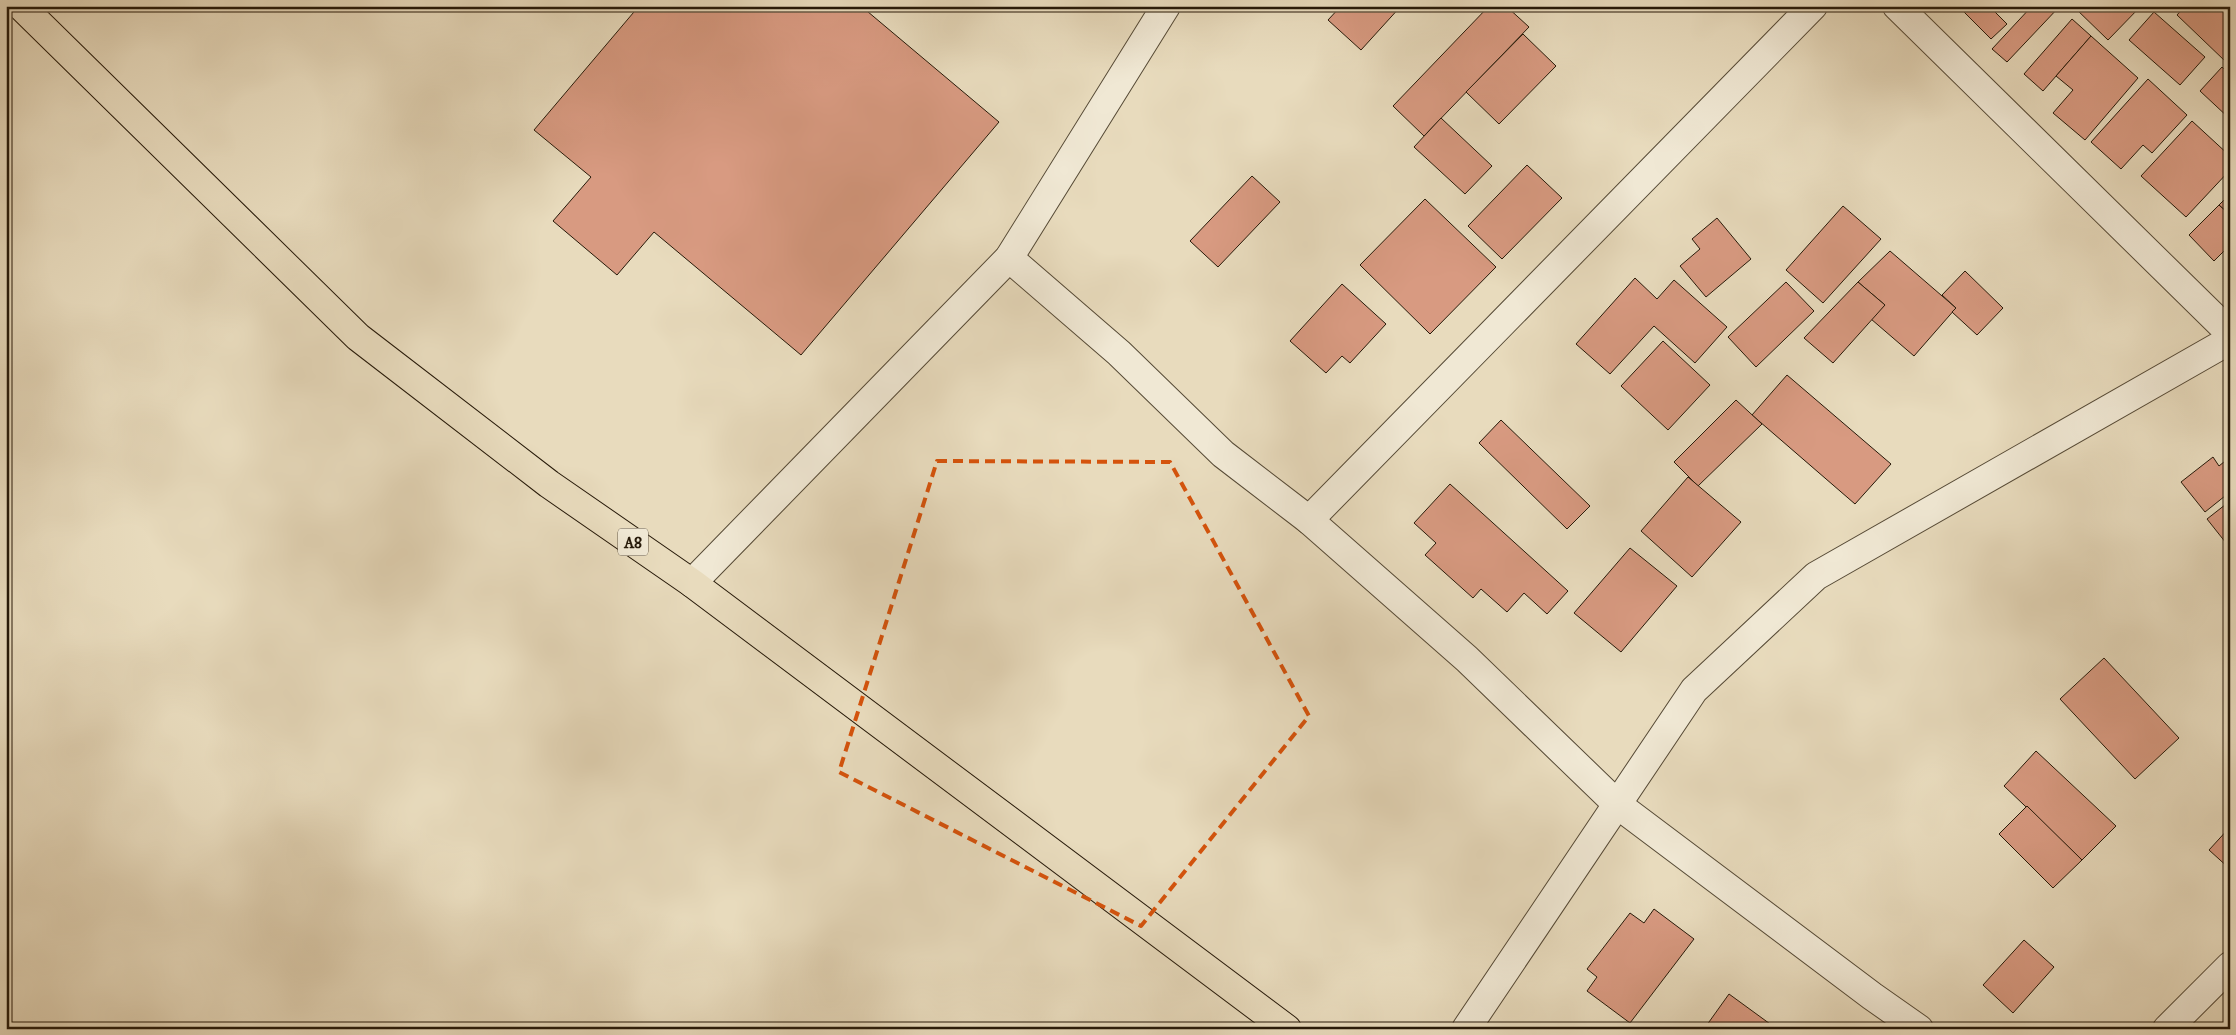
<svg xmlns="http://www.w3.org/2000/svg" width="2236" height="1035" viewBox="0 0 2236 1035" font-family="'IM FELL DW Pica',serif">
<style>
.building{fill:#d89a81;stroke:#261909}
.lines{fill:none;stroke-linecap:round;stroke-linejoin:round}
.minor-casing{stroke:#564a36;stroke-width:30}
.major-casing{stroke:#261909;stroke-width:30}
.minor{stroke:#f0e8d4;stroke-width:28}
.major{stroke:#e8dbbd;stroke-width:28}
.marked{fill:none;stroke:#d5530c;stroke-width:4;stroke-dasharray:10 6;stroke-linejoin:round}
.labels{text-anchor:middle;stroke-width:4.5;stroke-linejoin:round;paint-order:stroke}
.shield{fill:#f0e8d4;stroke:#635746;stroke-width:1}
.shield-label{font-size:16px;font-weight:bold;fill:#261909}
</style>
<rect width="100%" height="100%" fill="#e8dbbd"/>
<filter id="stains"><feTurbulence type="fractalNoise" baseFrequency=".004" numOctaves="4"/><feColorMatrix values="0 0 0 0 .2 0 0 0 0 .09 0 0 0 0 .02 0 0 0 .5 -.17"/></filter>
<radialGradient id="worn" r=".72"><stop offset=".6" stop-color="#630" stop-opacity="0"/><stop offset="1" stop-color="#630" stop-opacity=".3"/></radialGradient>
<!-- building -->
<g class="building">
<polygon points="639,6 861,6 999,122 801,355 654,232 617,275 553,221 591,177 534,130"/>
<polygon points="1341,6 1401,6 1361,50 1328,20"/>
<polygon points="1489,6 1506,6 1529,27 1424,136 1393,106"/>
<polygon points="1958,6 1989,6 2007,24 1991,39"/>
<polygon points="2032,6 2060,6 2007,62 1992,49"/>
<polygon points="2073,6 2141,6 2108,40"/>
<polygon points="2185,6 2230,6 2230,55 2225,61 2177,15"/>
<polygon points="2154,12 2205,57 2180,85 2129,40"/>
<polygon points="2072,19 2091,36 2043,91 2024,74"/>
<polygon points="1523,34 1556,66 1499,124 1466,92"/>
<polygon points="2091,36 2138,78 2085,140 2053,113 2073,90 2056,76"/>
<polygon points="2222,67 2230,75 2230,119 2200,91"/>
<polygon points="2148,79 2187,115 2152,153 2143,145 2121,169 2091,142"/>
<polygon points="1441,118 1492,166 1465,194 1414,147"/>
<polygon points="2192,121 2230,156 2230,170 2186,217 2141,176"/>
<polygon points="1527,165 1562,198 1502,259 1468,226"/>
<polygon points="1252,176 1280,202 1218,267 1190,241"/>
<polygon points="2230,194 2230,215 2219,205"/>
<polygon points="1425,199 1496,267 1430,334 1360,265"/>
<polygon points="2219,205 2230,215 2230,253 2226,249 2214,261 2189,235"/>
<polygon points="1843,206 1881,239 1823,303 1786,270"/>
<polygon points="1717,218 1751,259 1706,297 1680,266 1700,249 1692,239"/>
<polygon points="1890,251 1956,308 1914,356 1871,319 1885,305 1858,282"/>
<polygon points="1965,271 2003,308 1977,335 1952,312 1956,308 1942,295"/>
<polygon points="1635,278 1657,299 1674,280 1727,327 1695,363 1654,326 1610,374 1576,344"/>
<polygon points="1786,282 1814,311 1756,367 1728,337"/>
<polygon points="1858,282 1885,305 1833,363 1804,338"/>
<polygon points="1342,284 1386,324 1350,363 1342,356 1326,373 1290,341"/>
<polygon points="1663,341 1710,385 1668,430 1621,386"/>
<polygon points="1787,375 1891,464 1855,504 1752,415"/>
<polygon points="1736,400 1762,424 1698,486 1674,462"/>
<polygon points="1501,420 1590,506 1567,529 1479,443"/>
<polygon points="2213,457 2219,466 2230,457 2230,492 2205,512 2181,482"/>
<polygon points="1688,477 1741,522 1692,577 1641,531"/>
<polygon points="1450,484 1568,591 1547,614 1524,593 1507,612 1481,589 1473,598 1425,555 1436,543 1414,523"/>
<polygon points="2230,501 2230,548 2207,519"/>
<polygon points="1630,548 1677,586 1621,652 1574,613"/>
<polygon points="2104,658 2179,738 2135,779 2060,699"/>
<polygon points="2036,751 2116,826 2082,860 2004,786"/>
<polygon points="2027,806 2082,860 2053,888 1999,834"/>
<polygon points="2230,827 2230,869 2209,850"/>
<polygon points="1654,909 1694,939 1630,1023 1587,991 1597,977 1587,969 1630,913 1644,923"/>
<polygon points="2024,940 2054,967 2013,1013 1983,985"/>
<polygon points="1729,994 1777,1029 1704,1029"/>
</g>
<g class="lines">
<defs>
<g id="minor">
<polyline points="1897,6 2230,333"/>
<polyline points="1009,258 1119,353 1223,454 1309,520 1467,659 1618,805 1872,996 1919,1029"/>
<polyline points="1309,520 1813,6"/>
<polyline points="692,583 1009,258 1166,6"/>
<polyline points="1466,1029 1694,690 1816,576 2230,340"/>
<polyline points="2167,1029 2230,966"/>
</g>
<polyline id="major" points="21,6 358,337 549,484 692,583 1287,1029"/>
</defs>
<!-- minor casing -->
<use href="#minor" class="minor-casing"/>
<!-- major casing -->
<use href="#major" class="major-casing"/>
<!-- minor -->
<use href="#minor" class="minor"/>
<!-- major -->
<use href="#major" class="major"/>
</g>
<!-- marked area -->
<path class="marked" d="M937,461L1170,462L1309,716L1141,926L839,772Z"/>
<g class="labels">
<!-- shield labels -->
<rect class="shield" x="618" y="528.5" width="30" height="27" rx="4"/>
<g class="shield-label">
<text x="633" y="548">A8</text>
</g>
</g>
<!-- margin -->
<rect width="2236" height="1035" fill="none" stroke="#e8dbbd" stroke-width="25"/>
<rect x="8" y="8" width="2221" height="1020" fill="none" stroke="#261909" stroke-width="2.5"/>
<rect x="12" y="12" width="2211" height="1010" fill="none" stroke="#261909"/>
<rect width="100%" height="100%" filter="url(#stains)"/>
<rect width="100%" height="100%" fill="url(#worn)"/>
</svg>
